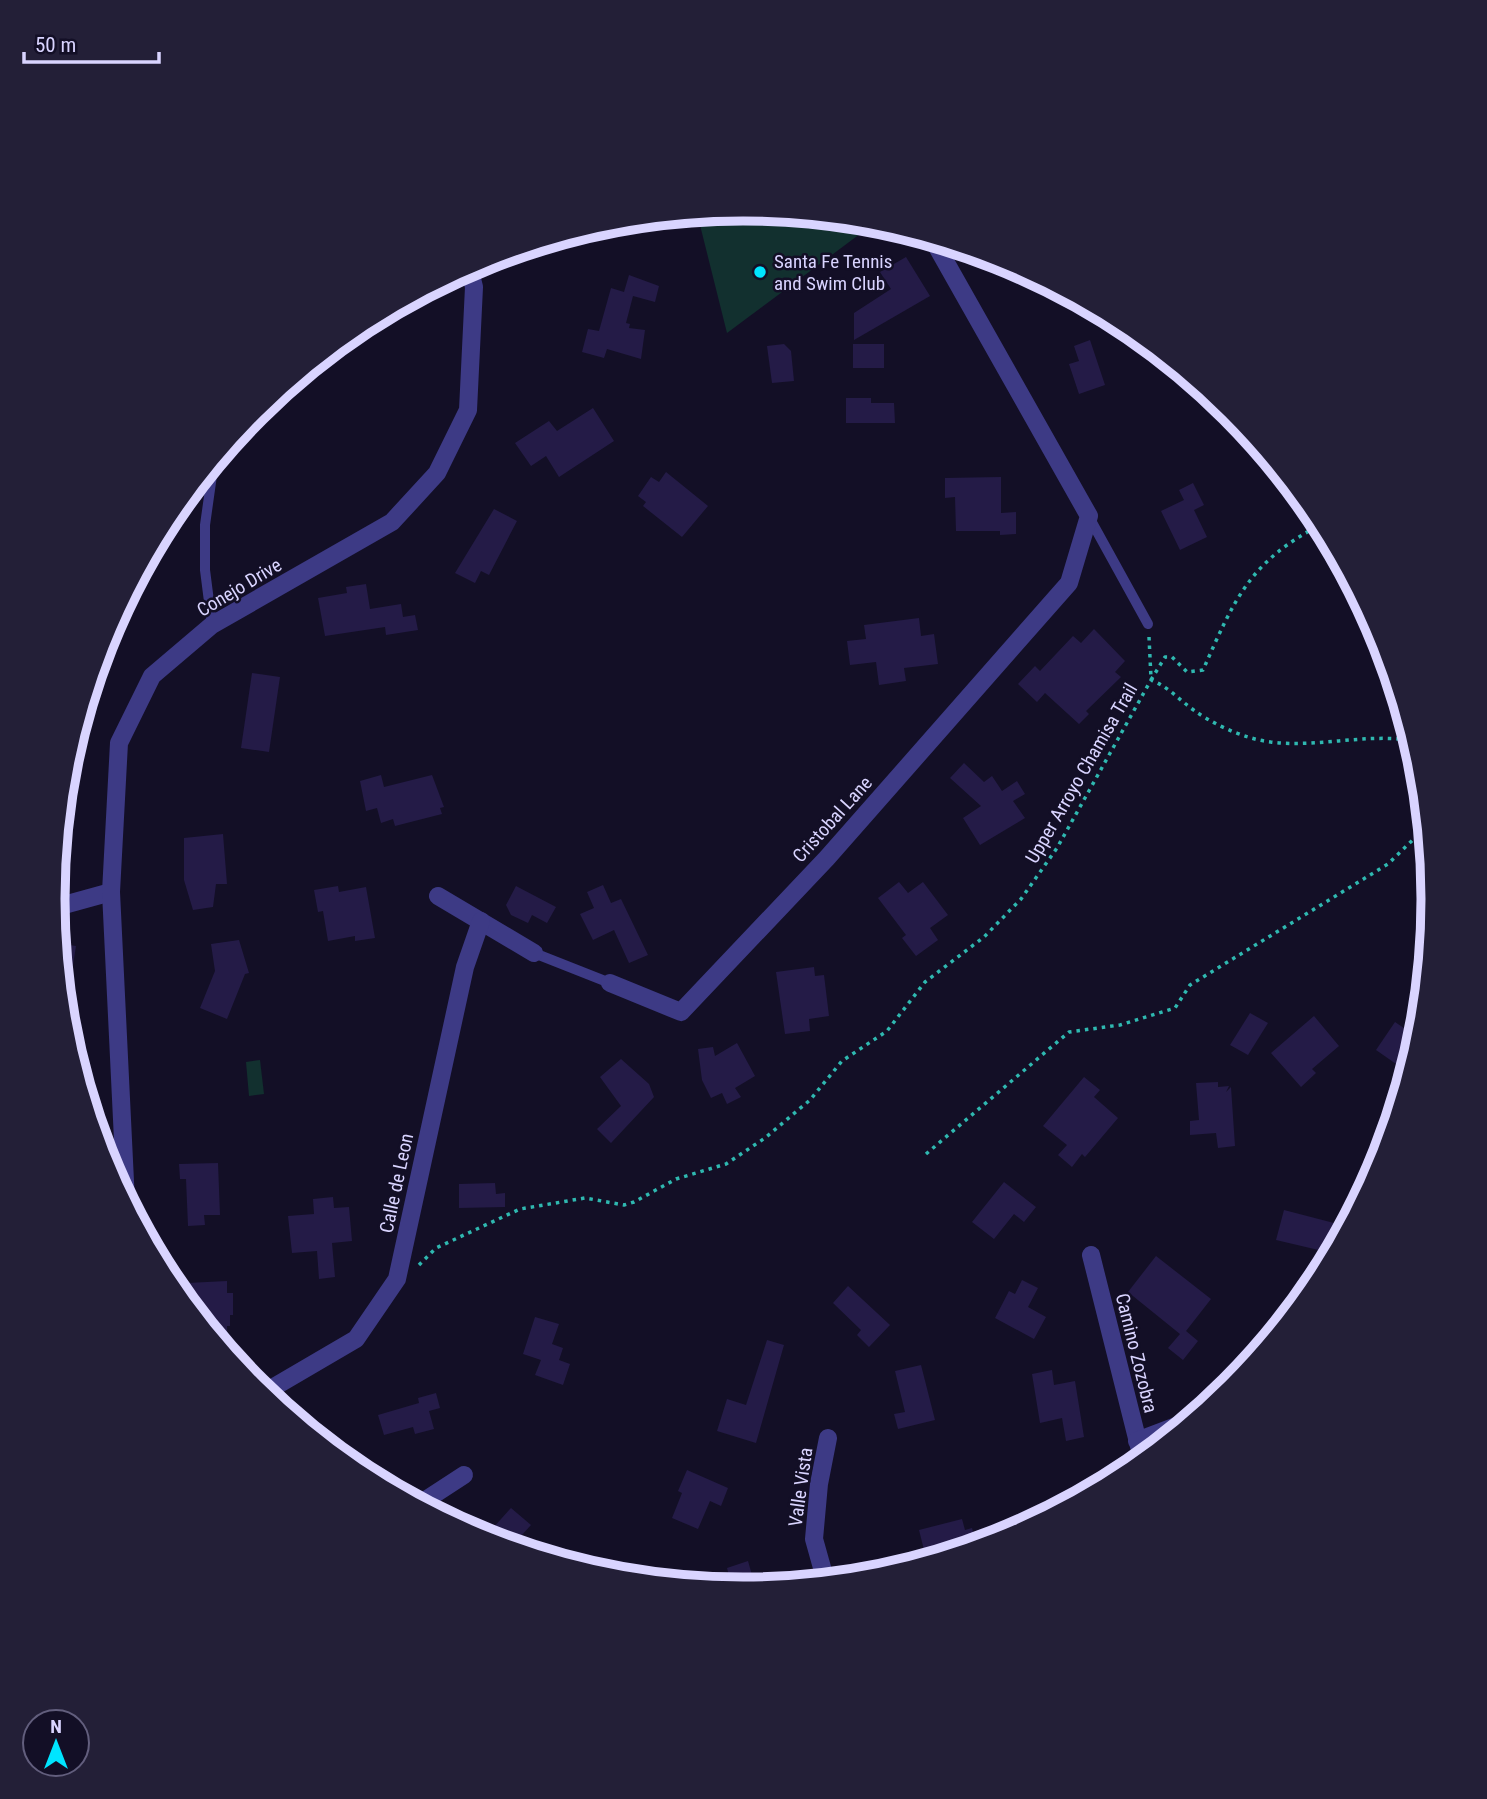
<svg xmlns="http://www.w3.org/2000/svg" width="1487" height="1799" viewBox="0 0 1487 1799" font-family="'Roboto Condensed',sans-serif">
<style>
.green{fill:#12302f}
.building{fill:#241b47}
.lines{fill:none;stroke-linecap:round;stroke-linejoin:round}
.path{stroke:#2fb8b0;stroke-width:3.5;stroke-dasharray:3.5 5;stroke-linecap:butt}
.service{stroke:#3d3a85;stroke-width:10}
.minor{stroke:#3d3a85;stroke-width:18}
.poi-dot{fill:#00e5ff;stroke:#130f26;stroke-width:2.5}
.labels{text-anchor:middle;stroke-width:5;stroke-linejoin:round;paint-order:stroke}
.poi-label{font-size:19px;fill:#d9d4ff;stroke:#130f26;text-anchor:start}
.street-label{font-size:19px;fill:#d9d4ff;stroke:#130f26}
.rim{fill:none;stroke:#d9d4ff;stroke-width:9}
</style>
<rect width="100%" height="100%" fill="#130f26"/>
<!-- green -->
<g class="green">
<polygon points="744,209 876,222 727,333 697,213"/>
<polygon points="260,1060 264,1094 249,1096 246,1062"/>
</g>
<!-- building -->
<g class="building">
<polygon points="906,257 930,296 854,340 854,313 891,289 880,272"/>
<polygon points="629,275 659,286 655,302 633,296 626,323 630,324 629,328 645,330 641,359 607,349 604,358 582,352 588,329 599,331 611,288 624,292"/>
<polygon points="1090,340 1105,385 1079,394 1069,364 1079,361 1074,346"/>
<polygon points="784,344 791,351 794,381 772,383 767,346"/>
<rect x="853" y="344" width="31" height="24"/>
<polygon points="846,398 871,398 871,403 894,403 895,423 846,423"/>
<polygon points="593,408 614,441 559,477 546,456 531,466 515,443 549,421 557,431"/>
<polygon points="666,472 708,506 682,537 643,506 646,502 638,496 651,477 659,482"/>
<polygon points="1001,477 1001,513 1016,512 1016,534 1000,535 1000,531 956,531 955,497 945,498 945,478"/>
<polygon points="1193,483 1204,505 1194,510 1207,537 1180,550 1161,511 1184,500 1179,490"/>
<polygon points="494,509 517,521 489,575 481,571 475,583 455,573"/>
<polygon points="366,584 370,609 401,604 403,617 415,615 418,630 386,635 385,627 325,636 318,598 347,593 346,587"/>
<polygon points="919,618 921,636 934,634 938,664 904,668 906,681 879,685 876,662 850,665 847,641 866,639 864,625"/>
<polygon points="1094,629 1125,661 1115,672 1121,677 1086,711 1089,714 1079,724 1045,693 1037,702 1018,684 1035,666 1040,671 1073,636 1081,643"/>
<polygon points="252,673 280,677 269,752 241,748"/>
<polygon points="964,763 984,782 992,776 1002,791 1017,781 1025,794 1013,801 1025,818 980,845 963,818 981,806 950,778"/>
<polygon points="381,775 384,787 432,775 444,807 440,808 442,814 395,826 393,819 381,823 377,808 366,811 360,781"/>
<polygon points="223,834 227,884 216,884 213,907 193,910 184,880 184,838"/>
<polygon points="899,882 908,893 923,882 948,915 930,928 938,940 916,956 902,938 906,935 878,898"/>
<polygon points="603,885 611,903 621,899 648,955 629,963 614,930 593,940 580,914 594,908 587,892"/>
<polygon points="338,886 339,892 366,887 375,938 355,941 355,936 328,941 323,911 318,912 314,890"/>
<polygon points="516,886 556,907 547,923 532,915 528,923 511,915 506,905"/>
<polygon points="239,940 249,973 245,974 227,1019 200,1008 215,971 211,944"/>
<polygon points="57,943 76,946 73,965 59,963"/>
<polygon points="814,967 815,976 824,975 829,1016 809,1019 810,1031 785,1034 776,972"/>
<polygon points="1250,1013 1268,1023 1248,1055 1230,1045"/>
<polygon points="1314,1016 1339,1046 1312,1069 1316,1073 1301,1087 1271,1053"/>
<polygon points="1395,1022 1420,1039 1409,1073 1376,1050"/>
<polygon points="737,1043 755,1076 735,1088 741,1097 727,1104 722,1093 711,1098 702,1080 698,1049 713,1047 715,1056"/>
<polygon points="621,1059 649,1084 654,1097 611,1143 597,1129 621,1106 600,1077"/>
<polygon points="1084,1077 1100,1090 1094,1097 1118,1118 1085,1157 1082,1154 1072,1167 1058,1155 1067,1145 1043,1126"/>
<polygon points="1218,1082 1218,1087 1229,1086 1226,1092 1231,1087 1235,1146 1218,1148 1216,1133 1190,1135 1190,1121 1199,1120 1196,1083"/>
<polygon points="218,1163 220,1215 204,1215 205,1225 188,1226 186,1179 180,1179 179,1164"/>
<polygon points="1004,1182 1036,1207 1024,1222 1014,1214 994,1239 972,1222"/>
<polygon points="495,1183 496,1194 505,1193 505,1207 459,1208 459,1184"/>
<polygon points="333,1197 334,1208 349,1207 352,1241 332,1243 335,1277 319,1279 317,1251 292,1253 288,1216 314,1214 313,1199"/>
<polygon points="1284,1210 1334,1223 1327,1252 1276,1240"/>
<polygon points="1156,1256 1211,1299 1186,1331 1198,1341 1183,1360 1168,1348 1180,1334 1128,1292"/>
<polygon points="1022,1280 1038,1288 1028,1307 1046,1317 1034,1339 995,1318 1009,1291 1015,1294"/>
<polygon points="227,1281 227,1293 233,1293 233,1315 230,1315 230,1326 227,1326 228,1355 188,1307 187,1283"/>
<polygon points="848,1286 890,1325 869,1347 857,1335 861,1330 833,1303"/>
<polygon points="535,1317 559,1324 552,1344 563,1348 559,1360 570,1364 563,1385 535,1375 541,1360 523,1354"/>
<polygon points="767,1340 784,1345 756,1443 717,1431 727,1399 746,1405"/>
<polygon points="921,1365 935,1420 898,1429 894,1414 905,1412 895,1371"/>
<polygon points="1052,1370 1054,1385 1075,1381 1084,1437 1066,1441 1062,1418 1040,1423 1032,1374"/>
<polygon points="436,1393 440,1408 429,1411 434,1429 415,1434 413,1427 384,1435 378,1415 419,1403 418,1398"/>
<polygon points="687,1470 728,1488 721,1506 710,1501 698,1529 672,1518 682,1493 678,1491"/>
<polygon points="1077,1485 1083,1498 1027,1528 1021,1516"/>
<polygon points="511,1508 531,1525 511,1547 483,1539"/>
<polygon points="962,1519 965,1530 972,1528 977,1547 927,1562 919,1530"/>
<polygon points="748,1561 756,1589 733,1590 727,1568"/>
</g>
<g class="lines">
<!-- path -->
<g class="path">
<polyline points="1149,637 1151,678"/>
<path d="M1151,680L1165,657H1172L1187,672L1203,670C1235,598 1250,561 1322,524"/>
<polyline points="1426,827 1434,902"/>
<polyline points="926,1154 1069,1032 1120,1025 1175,1008 1190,985 1388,864 1427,826"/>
<path d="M419,1265L436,1248L520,1209L585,1198L624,1205L634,1202L676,1179L726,1164L765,1138L810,1100L842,1061L887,1031L925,982L984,937L1021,899L1057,848L1151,680C1169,687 1179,700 1195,711C1209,721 1231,732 1248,737C1301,754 1360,731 1414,741"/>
</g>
<!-- service -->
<g class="service">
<polyline points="1089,517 1148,624"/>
<polyline points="212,625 205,570 205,525 214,461"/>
<polyline points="534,953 610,983"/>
</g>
<!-- minor -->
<g class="minor">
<polyline points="438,896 534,953"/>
<polyline points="53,908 111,892"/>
<polyline points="610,983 681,1012 827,858 1069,583 1089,516 932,238"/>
<polyline points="126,1202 111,892 119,743 152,676 212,625 392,522 437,473 468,410 474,287 469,267"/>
<polyline points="1091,1255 1143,1462"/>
<polyline points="262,1394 356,1339 397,1279 465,967 481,921"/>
<polyline points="1137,1441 1195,1419"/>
<polyline points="418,1505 464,1475"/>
<polyline points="826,1582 814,1539 819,1484 828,1438"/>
</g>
</g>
<!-- markers -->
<circle class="poi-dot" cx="760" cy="272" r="7"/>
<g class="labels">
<!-- poi labels -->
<g class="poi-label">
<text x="774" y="268">Santa Fe Tennis<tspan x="774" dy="22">and Swim Club</tspan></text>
</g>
<!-- street labels -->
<g class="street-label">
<text transform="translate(239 587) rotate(-31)" y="7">Conejo Drive</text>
<text transform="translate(1081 773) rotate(-60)" y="7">Upper Arroyo Chamisa Trail</text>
<text transform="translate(832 819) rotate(-48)" y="7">Cristobal Lane</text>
<text transform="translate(396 1183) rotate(-78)" y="7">Calle de Leon</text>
<text transform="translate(1137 1353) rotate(76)" y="7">Camino Zozobra</text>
<text transform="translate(800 1487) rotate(-82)" y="7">Valle Vista</text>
</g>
</g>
<!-- crop -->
<path d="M0 0H1487V1799H0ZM65 899a678 678 0 1 1 1356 0a678 678 0 1 1-1356 0Z" fill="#231f37" fill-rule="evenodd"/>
<path class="rim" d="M65 899a678 678 0 1 1 1356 0a678 678 0 1 1-1356 0Z"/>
<!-- north arrow -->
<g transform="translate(56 1743)"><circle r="33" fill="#130f26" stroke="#625e7d" stroke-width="2"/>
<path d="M0-5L12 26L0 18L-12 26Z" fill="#00e5ff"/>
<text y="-10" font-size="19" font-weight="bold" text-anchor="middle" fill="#d9d4ff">N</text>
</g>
<!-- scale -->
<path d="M24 52v10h135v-10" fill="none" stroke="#d9d4ff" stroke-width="3.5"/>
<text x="35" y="52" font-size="21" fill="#d9d4ff" stroke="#130f26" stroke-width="5" paint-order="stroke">50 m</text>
</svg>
